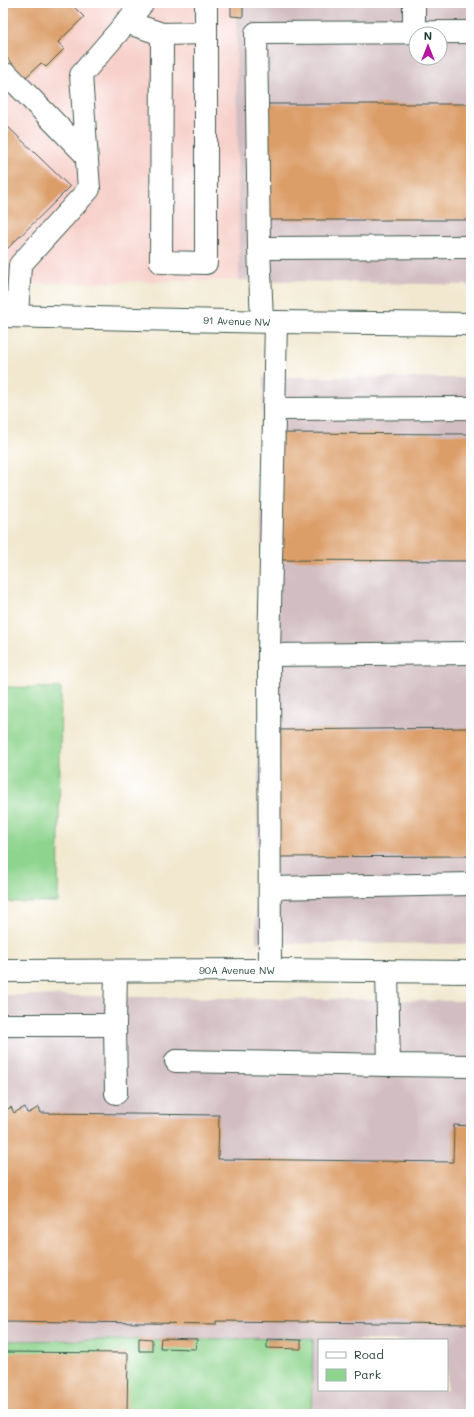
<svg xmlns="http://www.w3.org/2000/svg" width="474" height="1417" viewBox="0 0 474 1417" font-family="Mali,sans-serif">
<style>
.built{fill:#f7d0cb}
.industrial{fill:#d2bec2;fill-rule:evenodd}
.green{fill:#8ed48e;stroke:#568861}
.building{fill:#dc9e69}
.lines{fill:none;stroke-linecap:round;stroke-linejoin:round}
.minor-casing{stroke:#3e574b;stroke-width:24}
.minor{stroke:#fff;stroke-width:22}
.labels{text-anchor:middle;stroke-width:3.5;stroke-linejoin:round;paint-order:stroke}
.street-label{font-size:10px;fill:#1f3d34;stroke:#fff}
</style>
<rect width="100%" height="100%" fill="#fff"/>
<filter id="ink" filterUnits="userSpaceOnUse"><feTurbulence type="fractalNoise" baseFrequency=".025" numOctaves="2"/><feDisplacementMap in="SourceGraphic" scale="8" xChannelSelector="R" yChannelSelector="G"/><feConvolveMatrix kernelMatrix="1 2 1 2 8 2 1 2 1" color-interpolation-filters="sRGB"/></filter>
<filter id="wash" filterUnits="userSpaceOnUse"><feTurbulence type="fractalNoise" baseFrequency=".012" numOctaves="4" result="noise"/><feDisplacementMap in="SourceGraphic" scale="16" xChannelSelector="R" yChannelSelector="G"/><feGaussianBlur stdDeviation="0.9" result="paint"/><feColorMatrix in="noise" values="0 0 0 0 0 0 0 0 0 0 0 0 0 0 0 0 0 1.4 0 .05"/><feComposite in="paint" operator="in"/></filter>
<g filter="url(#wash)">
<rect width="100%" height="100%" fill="#f1e8cf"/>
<!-- built -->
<polygon class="built" points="3,3 236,3 239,280 3,284"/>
<!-- industrial -->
<g class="industrial">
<path d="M236,3H471V285L239,280ZM416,34H440V58H416Z"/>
<polygon points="263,377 471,378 471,944 256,943"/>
<path d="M3,995L471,1001V1414H311L312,1338L3,1341ZM319,1340H447V1390H319Z"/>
</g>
<!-- green -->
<g class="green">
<polygon points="3,687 61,688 58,902 3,902"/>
<polygon points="313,1338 311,1414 3,1414 3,1341"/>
</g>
<g id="blocks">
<!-- building -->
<g class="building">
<polygon points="3,3 70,3 84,17 58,42 64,49 46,67 41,63 26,77 3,54"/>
<polygon points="231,3 243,3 243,17 231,16"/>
<rect x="265" y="104" width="206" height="116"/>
<polygon points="3,115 8,121 5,124 70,187 3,253"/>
<polygon points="277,433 471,434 471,561 276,560"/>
<polygon points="471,728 471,856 276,857 275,730"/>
<polygon points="11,1107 14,1113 25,1107 27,1113 29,1113 39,1107 41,1113 219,1115 218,1159 453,1162 454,1125 471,1126 471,1324 217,1321 217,1324 3,1321 3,1112"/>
<polygon points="139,1338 152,1339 152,1351 139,1351"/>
<polygon points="161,1338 197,1339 196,1349 160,1348"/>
<polygon points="267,1339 301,1340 301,1349 267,1348"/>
<polygon points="3,1352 128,1353 127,1414 3,1414"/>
</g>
</g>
</g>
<g filter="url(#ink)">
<use href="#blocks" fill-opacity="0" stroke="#3e574b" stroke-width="1"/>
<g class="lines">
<defs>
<g id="minor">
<polyline points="414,3 414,32"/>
<polyline points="126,22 162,34 161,262 206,263 206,3"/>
<polyline points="162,34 206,33"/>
<polyline points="8,75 86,155"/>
<polyline points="259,248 471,247"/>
<polyline points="3,316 276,322 471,324"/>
<polyline points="17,316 20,265 89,189 81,75 143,3"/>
<polyline points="262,321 259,248 256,33 471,32"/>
<polyline points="274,409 471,408"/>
<polyline points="269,655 471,653"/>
<polyline points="270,888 471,884"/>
<polyline points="270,970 269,655 276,322"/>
<polyline points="3,971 270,970 471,972"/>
<polyline points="387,971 389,1065 471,1066"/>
<polyline points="3,1025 115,1025 116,971"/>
<polyline points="115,1025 116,1093"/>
<polyline points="176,1061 389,1065"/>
</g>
</defs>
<!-- minor casing -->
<use href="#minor" class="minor-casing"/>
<!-- minor -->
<use href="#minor" class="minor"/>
</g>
</g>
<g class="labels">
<!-- street labels -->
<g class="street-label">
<text transform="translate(237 321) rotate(2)" y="4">91 Avenue NW</text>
<text x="237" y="974">90A Avenue NW</text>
</g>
</g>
<!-- margin -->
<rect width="474" height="1417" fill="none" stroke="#fff" stroke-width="16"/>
<!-- legend -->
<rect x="318" y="1339" width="130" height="52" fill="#ffffff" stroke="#a5b1ae"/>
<rect x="326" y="1352" width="20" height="6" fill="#ffffff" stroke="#a5b1ae"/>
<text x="354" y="1359" font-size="12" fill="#1f3d34">Road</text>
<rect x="326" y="1369" width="20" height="12" fill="#8ed48e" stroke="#a5b1ae"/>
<text x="354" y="1379" font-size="12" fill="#1f3d34">Park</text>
<!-- north arrow -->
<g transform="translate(428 46)"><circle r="19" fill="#ffffff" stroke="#a5b1ae"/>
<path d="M0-3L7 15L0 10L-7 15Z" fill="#b5179e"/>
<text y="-6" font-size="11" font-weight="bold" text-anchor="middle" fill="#1f3d34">N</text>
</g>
</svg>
